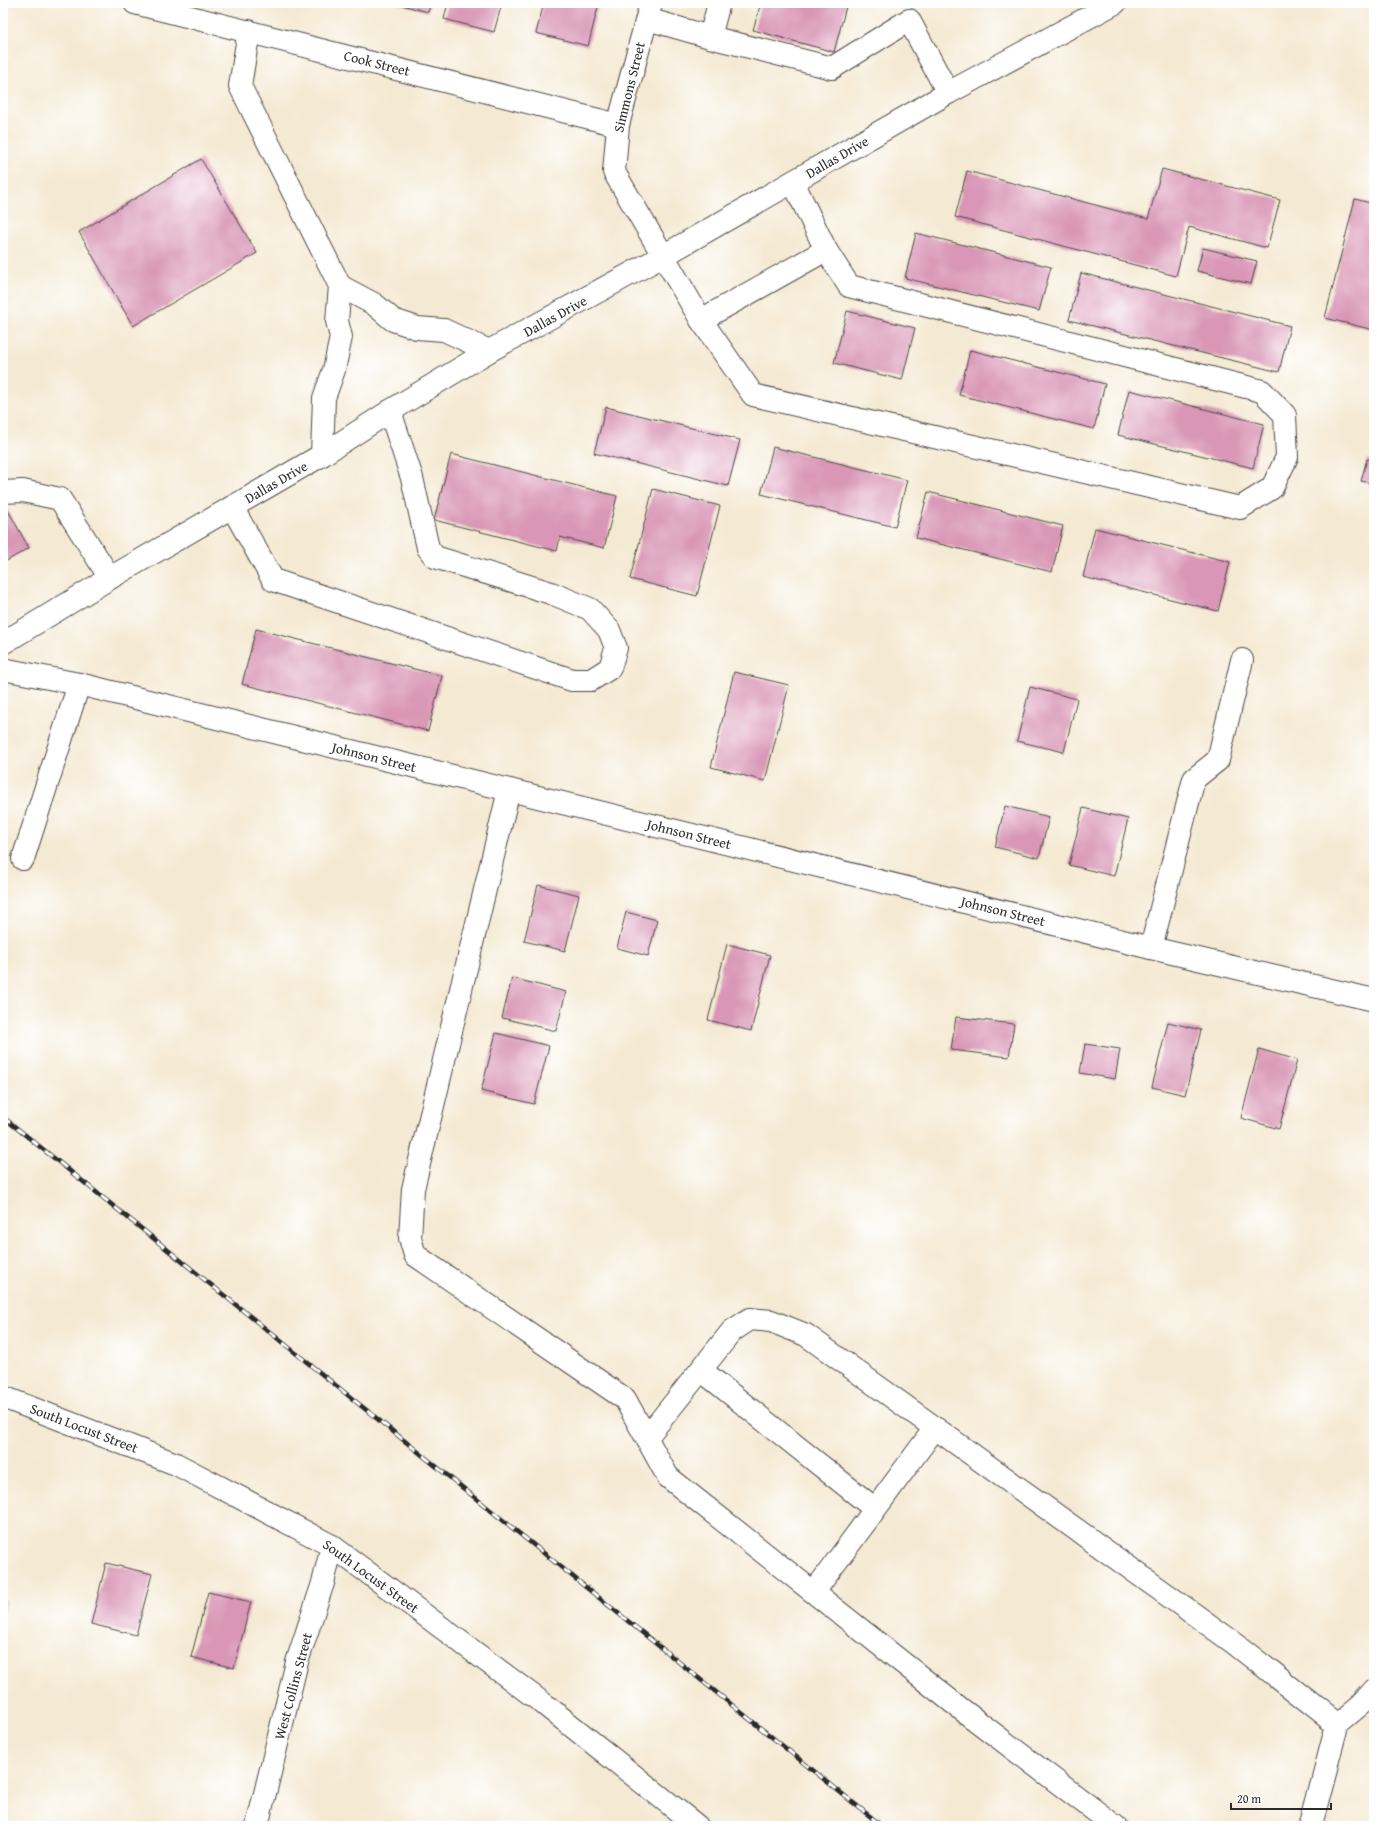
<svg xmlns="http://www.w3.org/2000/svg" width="1377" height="1829" viewBox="0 0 1377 1829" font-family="'Gentium Book Plus',serif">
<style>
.building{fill:#d996b6}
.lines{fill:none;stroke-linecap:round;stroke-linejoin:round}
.minor-casing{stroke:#494844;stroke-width:24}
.major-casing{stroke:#494844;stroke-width:24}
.minor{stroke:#fff;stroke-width:22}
.major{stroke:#fff;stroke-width:22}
.rail-casing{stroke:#2b2b2b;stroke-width:4.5}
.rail{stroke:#fff;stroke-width:3;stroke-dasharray:9;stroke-linecap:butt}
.labels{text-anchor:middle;stroke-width:3;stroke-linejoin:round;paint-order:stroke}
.street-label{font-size:14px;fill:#2b2b2b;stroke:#fff}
</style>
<rect width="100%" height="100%" fill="#fff"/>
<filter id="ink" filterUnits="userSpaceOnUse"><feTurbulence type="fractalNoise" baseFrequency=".025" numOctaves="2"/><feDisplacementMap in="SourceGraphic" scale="8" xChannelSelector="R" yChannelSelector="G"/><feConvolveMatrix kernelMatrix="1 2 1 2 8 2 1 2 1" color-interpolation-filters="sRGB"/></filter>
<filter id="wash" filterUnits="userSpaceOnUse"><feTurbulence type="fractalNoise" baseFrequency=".012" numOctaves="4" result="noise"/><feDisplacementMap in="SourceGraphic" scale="16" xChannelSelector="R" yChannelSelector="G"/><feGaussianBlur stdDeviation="0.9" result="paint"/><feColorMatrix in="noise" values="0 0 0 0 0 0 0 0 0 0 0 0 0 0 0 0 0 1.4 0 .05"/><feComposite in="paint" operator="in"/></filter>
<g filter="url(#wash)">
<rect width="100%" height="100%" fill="#f4e9d2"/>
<g id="blocks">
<!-- building -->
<g class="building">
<polygon points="394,3 431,3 428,12"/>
<polygon points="448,3 502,3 494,32 444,19"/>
<polygon points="544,3 599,3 588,46 536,33"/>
<polygon points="761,3 847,3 834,52 753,30"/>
<polygon points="201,159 257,253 133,326 79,232"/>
<polygon points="1162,169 1280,200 1267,248 1189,227 1176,276 955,217 967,171 1148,219"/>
<polygon points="1355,199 1374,204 1374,330 1325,318"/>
<polygon points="916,233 1051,267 1039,311 905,278"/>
<polygon points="1203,248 1257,261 1251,284 1197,271"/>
<polygon points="1081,273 1290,326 1279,372 1069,320"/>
<polygon points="847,311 915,328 902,380 834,363"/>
<polygon points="970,350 1105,384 1094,429 959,395"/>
<polygon points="1129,390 1264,424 1253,468 1118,435"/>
<polygon points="606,407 740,440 728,486 594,453"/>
<polygon points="773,447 907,480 895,527 761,494"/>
<polygon points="451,454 617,496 604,548 560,537 557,551 434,520"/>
<polygon points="1367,459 1374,461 1374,484 1361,481"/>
<polygon points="653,489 720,506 697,596 630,579"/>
<polygon points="928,492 1063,526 1052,572 916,538"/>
<polygon points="4,503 29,548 3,563 3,504"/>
<polygon points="1095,528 1230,562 1218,611 1083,577"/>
<polygon points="256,629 442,676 428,731 242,684"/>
<polygon points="734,672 789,685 765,781 711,767"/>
<polygon points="1030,687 1077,699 1064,752 1017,741"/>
<polygon points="1005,806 1049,817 1039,858 995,847"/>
<polygon points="1083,808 1128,819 1114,876 1069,865"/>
<polygon points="538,885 579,895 565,951 524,941"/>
<polygon points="626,912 657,920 648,956 617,948"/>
<polygon points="727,944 770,955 751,1031 708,1020"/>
<polygon points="512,978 566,992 556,1031 502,1018"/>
<polygon points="956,1017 1014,1024 1009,1057 951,1050"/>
<polygon points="1168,1022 1201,1030 1185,1095 1152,1087"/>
<polygon points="496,1033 549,1046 534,1104 481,1091"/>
<polygon points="1085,1044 1120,1049 1115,1079 1080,1073"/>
<polygon points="1259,1049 1297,1060 1279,1129 1241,1118"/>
<polygon points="106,1563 152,1574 136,1635 91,1624"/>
<polygon points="208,1592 251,1602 234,1668 191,1657"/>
<polygon points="3,1600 7,1601 4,1613 3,1613"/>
</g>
</g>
</g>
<g filter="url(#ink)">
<use href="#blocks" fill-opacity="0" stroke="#494844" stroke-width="1"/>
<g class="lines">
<defs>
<g id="minor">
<polyline points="135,3 618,125"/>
<polyline points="651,3 618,125 614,172 701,320 753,395 1240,508 1272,488 1287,457 1285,415 1262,391 849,286 826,250 793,182"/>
<polyline points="647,19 710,37 832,68 909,20 948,93"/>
<polyline points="249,31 240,86 340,286 337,321 341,337 334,370 324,398 322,455"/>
<polyline points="710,37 719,3"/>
<polyline points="340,286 374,304 393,320 417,328 444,330 489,351"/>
<polyline points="701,320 826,250"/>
<polyline points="3,492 23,491 60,499 110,578"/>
<polyline points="232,507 273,580 572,680 591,680 610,668 616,648 609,630 590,609 551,593 435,557 428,548 412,478 390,411"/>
<polyline points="3,669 79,684 1151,948 1374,1000"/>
<polyline points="509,790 413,1189 410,1238 415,1255 625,1399 668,1477 961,1709 1115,1826"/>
<polyline points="23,859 79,684"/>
<polyline points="1151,948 1194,779 1218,760 1242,660"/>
<polyline points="701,1370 875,1509"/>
<polyline points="3,1397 176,1464 332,1546 544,1704 697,1826"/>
<polyline points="647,1437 732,1331 750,1319 771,1321 806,1335 1234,1643 1337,1724"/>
<polyline points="814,1592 935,1428"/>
<polyline points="257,1826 297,1662 323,1583 332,1546"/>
<polyline points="1310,1826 1337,1724 1361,1704 1374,1689"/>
</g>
<polyline id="major" points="3,643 110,578 322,455 390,411 489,351 663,256 948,93 1115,3"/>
</defs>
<!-- minor casing -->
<use href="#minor" class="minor-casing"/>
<!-- major casing -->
<use href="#major" class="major-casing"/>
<!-- minor -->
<use href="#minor" class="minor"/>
<!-- major -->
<use href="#major" class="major"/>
<defs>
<polyline id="rail" points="3,1117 882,1826"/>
</defs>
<!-- rail casing -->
<use href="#rail" class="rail-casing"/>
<!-- rail -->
<use href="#rail" class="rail"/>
</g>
</g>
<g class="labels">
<!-- street labels -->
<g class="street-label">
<text transform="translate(377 63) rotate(14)" y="5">Cook Street</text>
<text transform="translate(629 87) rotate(-76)" y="5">Simmons Street</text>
<text transform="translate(837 157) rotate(-30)" y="5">Dallas Drive</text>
<text transform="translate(555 316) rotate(-29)" y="5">Dallas Drive</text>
<text transform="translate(276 482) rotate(-30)" y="5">Dallas Drive</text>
<text transform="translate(374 757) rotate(14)" y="5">Johnson Street</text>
<text transform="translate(689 834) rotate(14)" y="5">Johnson Street</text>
<text transform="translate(1003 911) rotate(14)" y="5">Johnson Street</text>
<text transform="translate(84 1428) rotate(21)" y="5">South Locust Street</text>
<text transform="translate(371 1576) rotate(36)" y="5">South Locust Street</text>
<text transform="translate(293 1686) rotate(-75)" y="5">West Collins Street</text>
</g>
</g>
<!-- margin -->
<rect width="1377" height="1829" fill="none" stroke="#fff" stroke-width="16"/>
<!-- scale -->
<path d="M1231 1803v6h100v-6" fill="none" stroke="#2b2b2b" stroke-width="2"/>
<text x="1237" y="1803" font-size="12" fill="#2b2b2b" stroke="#ffffff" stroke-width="3" paint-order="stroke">20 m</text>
</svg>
